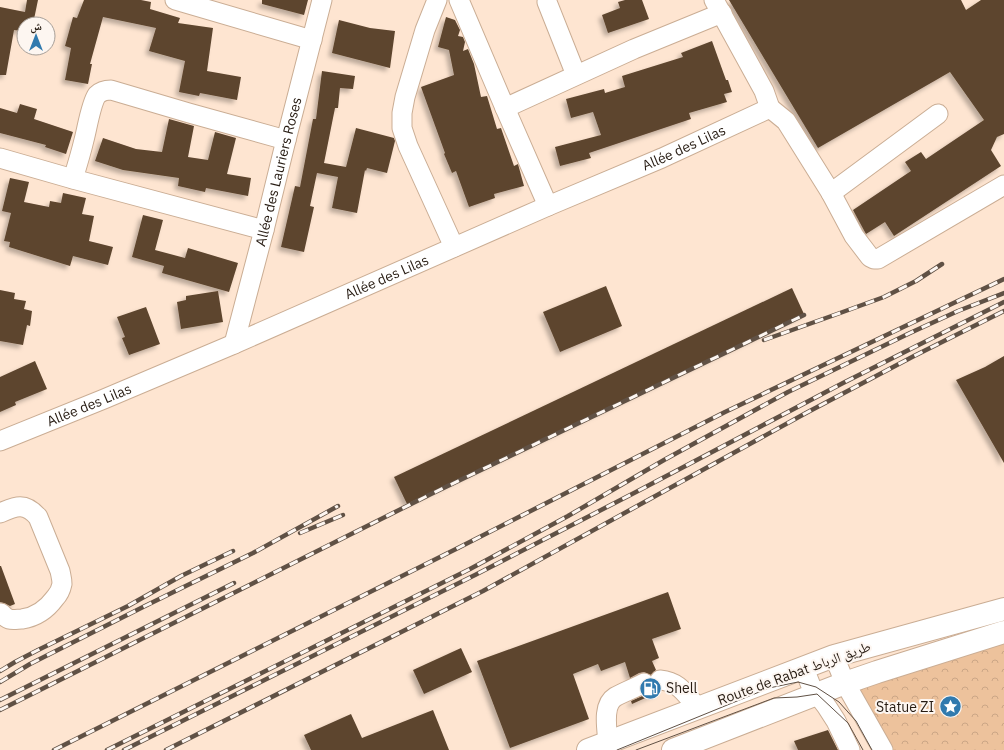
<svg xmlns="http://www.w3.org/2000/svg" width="1004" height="750" viewBox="0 0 1004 750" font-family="'IBM Plex Sans','Noto Naskh Arabic',sans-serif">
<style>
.park{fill:url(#park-crowns)}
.building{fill:#5d452e;filter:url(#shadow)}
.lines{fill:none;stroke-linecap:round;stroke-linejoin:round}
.minor-casing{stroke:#caad94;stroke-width:21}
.major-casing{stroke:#caad94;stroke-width:24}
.minor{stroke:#fff;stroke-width:19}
.major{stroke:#fff;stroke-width:22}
.tram{stroke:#605145;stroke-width:1}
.rail-casing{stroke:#605145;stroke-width:4.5}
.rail{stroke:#fdf6f1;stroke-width:3;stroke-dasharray:9;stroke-linecap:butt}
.labels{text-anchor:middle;stroke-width:4;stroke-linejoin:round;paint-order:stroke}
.street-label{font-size:14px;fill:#271c13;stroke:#fdf6f1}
.poi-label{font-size:14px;fill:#271c13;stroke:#fdf6f1;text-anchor:start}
</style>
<defs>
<pattern id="park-crowns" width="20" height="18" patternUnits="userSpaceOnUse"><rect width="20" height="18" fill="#edc29c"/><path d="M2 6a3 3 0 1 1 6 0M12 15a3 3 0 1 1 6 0" fill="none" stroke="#cba686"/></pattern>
<filter id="shadow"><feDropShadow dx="-3.5" dy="3.5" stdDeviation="2" flood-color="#0004"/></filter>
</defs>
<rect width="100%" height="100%" fill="#fee5d1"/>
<!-- park -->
<polygon class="park" points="1004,642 1004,750 886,750 852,684"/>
<!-- building -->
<g class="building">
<polygon points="27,0 38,0 33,24 24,22 23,31 14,30 6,75 0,75 0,7 25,12"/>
<polygon points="84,0 141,0 151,2 150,9 180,18 178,23 213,28 207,71 241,77 237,100 200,93 199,96 179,92 185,61 149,51 156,28 103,17 90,64 92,64 88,84 65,80 71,48 65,46 73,17 77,18"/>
<polygon points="262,0 308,0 304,15 262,4"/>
<polygon points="625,0 642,0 649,19 608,33 602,15 620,8 618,2"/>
<polygon points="729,0 961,0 966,10 981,0 1004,0 1004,134 997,137 991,150 1001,166 894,236 885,222 866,234 853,210 911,171 905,162 921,152 926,159 984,120 950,72 818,148"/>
<polygon points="446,17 455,20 460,30 458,36 463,37 465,42 463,51 468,49 474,64 481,97 487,96 497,129 501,128 514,166 518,164 524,186 494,194 495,198 469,207 456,171 452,173 444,154 445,153 421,87 454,75 449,50 438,47"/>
<polygon points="339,20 370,28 395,31 390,68 332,53"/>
<polygon points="712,41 726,80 728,80 732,92 724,94 727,102 689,113 691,119 589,153 591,158 560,166 555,147 601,135 593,112 571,118 566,99 604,89 605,93 625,87 622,76 683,57 681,53"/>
<polygon points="322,71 355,76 353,89 340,88 338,108 335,108 324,163 346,167 356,128 394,138 395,141 387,173 367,168 366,171 365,170 357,213 332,208 338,177 317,173 310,206 314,207 304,252 281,247 295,186 300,187 313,119 316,119"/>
<polygon points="20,104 37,109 34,119 73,132 66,154 45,147 46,145 0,133 0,108 17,113"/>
<polygon points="169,119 194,126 188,157 208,160 215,132 236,138 227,174 251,178 248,196 206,188 205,192 178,186 179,178 123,170 95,161 103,138 136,149 162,152"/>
<polygon points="10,178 29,182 24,202 49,207 50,201 61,203 63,193 86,198 82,214 94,216 89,241 113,247 108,265 73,256 70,266 9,247 10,242 4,241 11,213 2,211"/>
<polygon points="143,215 163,220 155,250 185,258 188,248 238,263 229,292 162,273 164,266 132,257"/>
<polygon points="606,286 622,326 560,352 543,312"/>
<polygon points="792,288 804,314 407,504 394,477"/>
<polygon points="0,290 15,293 14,299 26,301 24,309 32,311 30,326 27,325 23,345 0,341"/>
<polygon points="218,291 223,322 181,329 177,302 186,300 186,296"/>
<polygon points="146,307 160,344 129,355 122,338 125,337 117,317"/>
<polygon points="1004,356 1004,463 956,380 985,367"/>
<polygon points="35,361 47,389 15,402 16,405 0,412 0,377"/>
<polygon points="0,566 1,566 15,604 10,606 4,603 0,602"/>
<polygon points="668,592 681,629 652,639 659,658 652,661 656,670 651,675 644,672 639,673 630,678 625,662 601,671 598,664 573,674 589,719 510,748 477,661"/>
<polygon points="461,648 472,672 424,694 413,670"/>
<polygon points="653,689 661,691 632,704 631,701 649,693"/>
<polygon points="433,710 449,750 311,750 304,735 351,714 362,738"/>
<polygon points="828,730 838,750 798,750 794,741"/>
</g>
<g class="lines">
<defs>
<g id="minor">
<polyline points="175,0 312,40"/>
<polyline points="437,0 425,30 405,97 402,113 402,128 408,146 454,247"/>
<polyline points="459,0 505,108 548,206"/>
<polyline points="714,0 764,91 770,108"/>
<polyline points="547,2 576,75"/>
<polyline points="505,108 634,49 722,13"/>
<polyline points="770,108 786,121 831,193 938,114"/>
<polyline points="0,158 73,179 264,230"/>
<path d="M73,179C77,166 81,153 84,140C87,129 91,103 97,95C101,91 106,90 111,90L189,113L286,140"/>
<polyline points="831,193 854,236 870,257 874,259 878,259 1004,185"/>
<path id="s1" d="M234,344L264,230L286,140L322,0"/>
<path id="s2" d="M0,441L104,399L234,344L548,206L662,158L770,108"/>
<path d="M0,513C16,506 25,502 38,517L60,571C61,576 62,579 62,584C61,589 59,594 55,598C47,609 36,617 22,619C18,619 13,620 9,619C6,618 3,615 1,613"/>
<polyline points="834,656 845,683 883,750"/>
<polyline points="804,668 811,686 827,707 836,721 850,750"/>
<path d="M660,680C680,682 685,694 698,708"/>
<path d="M608,742C607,729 602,705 615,697C624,692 635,688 644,683"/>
</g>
<g id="major">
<polyline points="588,750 834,656 1004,609"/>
<polyline points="673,750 845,683 877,672 1004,632"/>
</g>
</defs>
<!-- minor casing -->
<use href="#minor" class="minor-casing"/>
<!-- major casing -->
<use href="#major" class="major-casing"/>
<!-- minor -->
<use href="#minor" class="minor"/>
<!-- major -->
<use href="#major" class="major"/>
<!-- tram -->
<g class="tram">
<polyline points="617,750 769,688 798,682 816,687 839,702 856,721 872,750"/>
<polyline points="636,750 774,698 797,697 817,694 848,723 863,750"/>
</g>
<defs>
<g id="rail">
<polyline points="764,340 840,313 884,297 916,281 942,264"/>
<polyline points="300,533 343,515"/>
<polyline points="0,671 15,662 38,650 128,606 181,576 233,551"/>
<polyline points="0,682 30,664 145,606 253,553 338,506"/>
<polyline points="0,700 234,583"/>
<polyline points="0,710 431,494 804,315"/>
<polyline points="54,750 458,548 725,412 1004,279"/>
<polyline points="107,750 470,569 568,516 664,460 788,392 910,333 958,311 1004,293"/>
<polyline points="124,750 475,575 636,492 843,383 1004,302"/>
<polyline points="166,750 483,591 806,413 914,356 1004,311"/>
</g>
</defs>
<!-- rail casing -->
<use href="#rail" class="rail-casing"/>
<!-- rail -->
<use href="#rail" class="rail"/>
</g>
<!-- icons -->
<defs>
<symbol id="fuel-disc" viewBox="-11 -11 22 22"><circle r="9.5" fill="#317aae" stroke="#fdf6f1"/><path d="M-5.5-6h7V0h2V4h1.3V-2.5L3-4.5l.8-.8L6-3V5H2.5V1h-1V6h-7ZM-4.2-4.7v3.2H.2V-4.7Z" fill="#fff"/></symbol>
<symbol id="sight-disc" viewBox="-11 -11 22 22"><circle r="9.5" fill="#317aae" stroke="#fdf6f1"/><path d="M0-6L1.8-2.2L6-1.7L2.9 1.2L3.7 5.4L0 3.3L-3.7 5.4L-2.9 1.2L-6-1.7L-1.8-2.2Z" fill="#fff"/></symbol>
</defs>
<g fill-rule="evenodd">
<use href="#fuel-disc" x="638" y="676" width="25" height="25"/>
<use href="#sight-disc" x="938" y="694" width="25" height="25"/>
</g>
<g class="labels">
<!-- street labels -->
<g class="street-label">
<text dy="5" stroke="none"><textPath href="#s2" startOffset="744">Allée des Lilas</textPath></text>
<text dy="5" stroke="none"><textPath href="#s1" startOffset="178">Allée des Lauriers Roses</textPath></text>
<text dy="5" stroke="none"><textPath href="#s2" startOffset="420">Allée des Lilas</textPath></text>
<text dy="5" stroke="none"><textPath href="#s2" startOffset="96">Allée des Lilas</textPath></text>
<text transform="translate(794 673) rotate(-20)" y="5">Route de Rabat طريق الرباط</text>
</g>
<!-- poi labels -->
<g class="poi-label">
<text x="666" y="693">Shell</text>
<text x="934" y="712" text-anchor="end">Statue ZI</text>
</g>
</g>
<!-- north arrow -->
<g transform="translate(36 36)"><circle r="19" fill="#fdf6f1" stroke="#a79f98"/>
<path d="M0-3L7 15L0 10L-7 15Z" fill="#317aae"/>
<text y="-6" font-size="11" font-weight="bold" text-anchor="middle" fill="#271c13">ش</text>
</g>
</svg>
